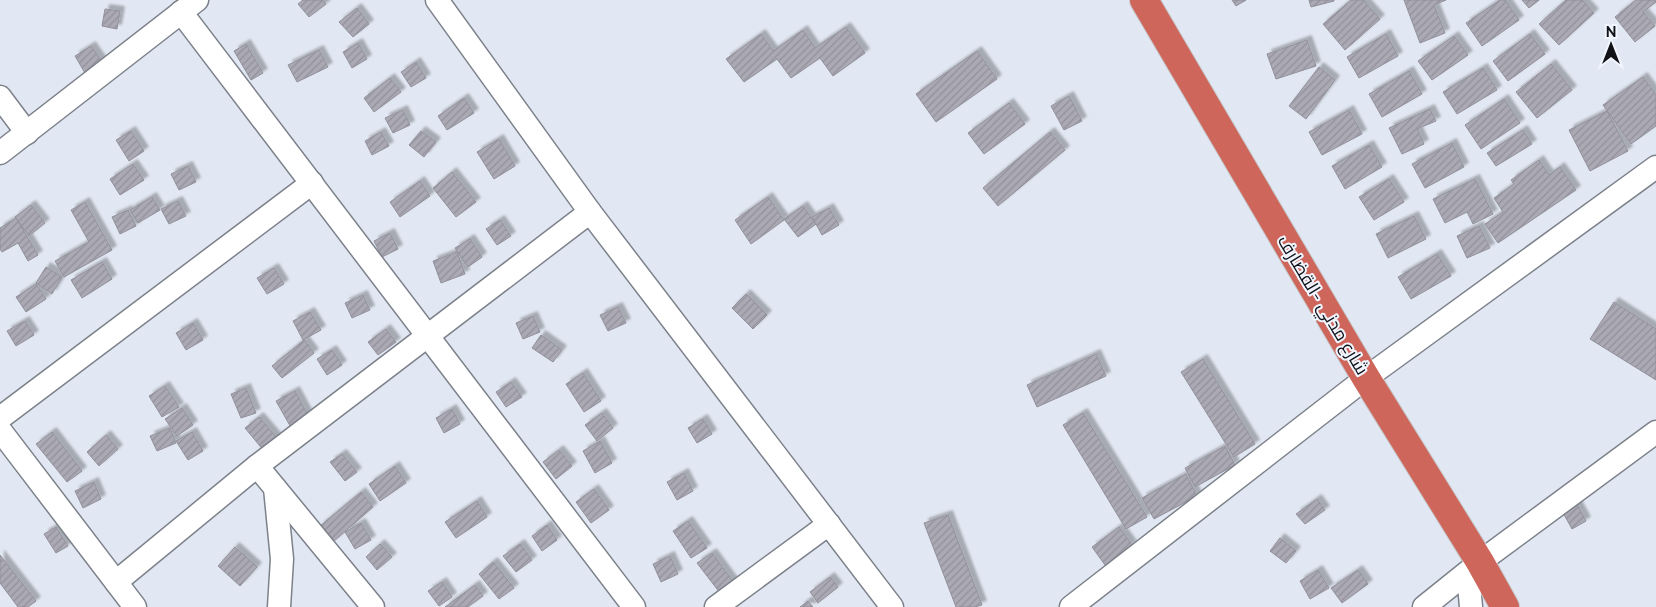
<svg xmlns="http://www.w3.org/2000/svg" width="1656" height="607" viewBox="0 0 1656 607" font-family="Raleway,Cairo,sans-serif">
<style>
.building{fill:url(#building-hatch);stroke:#92909b;filter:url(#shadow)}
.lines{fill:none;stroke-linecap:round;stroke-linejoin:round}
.street-casing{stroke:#7c818a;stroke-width:25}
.highway-casing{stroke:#c6c6c7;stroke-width:30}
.street{stroke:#fff;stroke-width:22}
.highway{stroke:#ce665c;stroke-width:28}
.labels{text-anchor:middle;stroke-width:4;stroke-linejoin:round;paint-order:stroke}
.street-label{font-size:18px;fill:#101216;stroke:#f1f5fe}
</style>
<defs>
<pattern id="building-hatch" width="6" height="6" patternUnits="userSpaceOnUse" patternTransform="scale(1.25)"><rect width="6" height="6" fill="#aba9b4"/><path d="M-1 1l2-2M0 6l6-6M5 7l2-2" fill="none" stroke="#92909a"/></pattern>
<filter id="shadow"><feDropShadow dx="4.5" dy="-4.5" stdDeviation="1" flood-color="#0004"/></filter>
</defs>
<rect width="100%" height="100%" fill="#e2e8f3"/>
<!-- building -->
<g class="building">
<polygon points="303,0 322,0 326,4 309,17 298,4"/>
<polygon points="1232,0 1246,0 1236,6"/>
<polygon points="1309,0 1334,0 1334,1 1311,7"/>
<polygon points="1351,0 1363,0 1380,19 1345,50 1323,24"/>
<polygon points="1404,0 1446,0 1434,5 1445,33 1420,43"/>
<polygon points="1500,0 1505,0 1519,20 1482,46 1466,23"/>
<polygon points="1522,0 1539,0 1529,8"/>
<polygon points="1566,0 1582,0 1594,13 1559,45 1539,24"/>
<polygon points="1636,0 1656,0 1656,2 1643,12 1655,26 1635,42 1615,17"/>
<polygon points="357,8 369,24 353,37 339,22"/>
<polygon points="105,9 120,11 117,29 102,26"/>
<polygon points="846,27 865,53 833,76 820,58 791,78 777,59 744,82 726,59 761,34 773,51 803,30 815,48"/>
<polygon points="1386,34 1398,56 1359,78 1347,57"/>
<polygon points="1530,34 1545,54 1508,81 1493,61"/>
<polygon points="1454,36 1468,55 1432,80 1418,61"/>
<polygon points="1307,40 1316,66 1276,79 1267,54"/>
<polygon points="358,43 367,59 352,68 343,52"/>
<polygon points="246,44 263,73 251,80 234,51"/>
<polygon points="91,46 102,62 85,73 75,56"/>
<polygon points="319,50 328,67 297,82 288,65"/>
<polygon points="977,51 997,79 936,122 916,94"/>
<polygon points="416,62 426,78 411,87 401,72"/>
<polygon points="1551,64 1572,90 1537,118 1516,92"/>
<polygon points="1319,67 1335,80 1306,119 1289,106"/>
<polygon points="1483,68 1497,90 1457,114 1443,92"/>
<polygon points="1409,71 1422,94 1382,117 1369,94"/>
<polygon points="1643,77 1656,95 1656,126 1631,144 1603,105"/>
<polygon points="390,78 401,92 374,112 364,98"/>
<polygon points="1069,96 1082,121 1064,130 1051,106"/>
<polygon points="464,98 474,113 447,130 438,116"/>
<polygon points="1504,99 1520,123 1481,149 1465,125"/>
<polygon points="1009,103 1025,124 984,154 968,133"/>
<polygon points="1430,109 1436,121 1417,129 1424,144 1402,154 1389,128"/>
<polygon points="403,110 410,125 393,133 385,118"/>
<polygon points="1349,110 1362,134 1322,155 1309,132"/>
<polygon points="1607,111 1628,151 1590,171 1569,130"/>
<polygon points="1523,130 1532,144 1496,166 1487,153"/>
<polygon points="131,131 144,151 129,161 116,140"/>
<polygon points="421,131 436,142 424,157 409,145"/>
<polygon points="381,132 389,146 372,155 365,141"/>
<polygon points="1050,132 1065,150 998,206 983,188"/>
<polygon points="499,139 515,166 494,179 477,152"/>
<polygon points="1452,143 1464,167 1425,188 1412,164"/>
<polygon points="1369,145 1382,167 1345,189 1332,166"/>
<polygon points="1539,160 1549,175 1560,167 1576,190 1498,243 1485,224 1503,212 1494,198 1514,184 1511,180"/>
<polygon points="133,164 144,180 120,195 110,179"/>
<polygon points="188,166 196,182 179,190 171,174"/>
<polygon points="452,172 476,202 456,217 433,188"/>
<polygon points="1389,179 1404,202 1374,220 1359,197"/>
<polygon points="1475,179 1493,214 1473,224 1467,212 1445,223 1433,199"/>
<polygon points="420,181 430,196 400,217 390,202"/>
<polygon points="152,197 160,210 138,223 130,210"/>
<polygon points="768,197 784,220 751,244 735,220"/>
<polygon points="178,201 186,216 169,224 161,209"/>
<polygon points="85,202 112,250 64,277 55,261 89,242 71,210"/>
<polygon points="31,205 45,223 29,236 15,217"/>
<polygon points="803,206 816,224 798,237 784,219"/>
<polygon points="829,208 839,225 822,235 812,217"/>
<polygon points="128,210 136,226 120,234 112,217"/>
<polygon points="1414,216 1426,239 1388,258 1376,234"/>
<polygon points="16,218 38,255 28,261 18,243 2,252 0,249 0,228"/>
<polygon points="500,220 511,236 497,245 486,229"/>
<polygon points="1479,226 1490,248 1467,258 1457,236"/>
<polygon points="390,233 398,249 382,257 374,241"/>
<polygon points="470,239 482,257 468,267 455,248"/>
<polygon points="457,252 465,274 441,283 433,261"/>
<polygon points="1437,254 1451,276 1411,299 1398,277"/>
<polygon points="102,262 112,279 82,298 71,280"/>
<polygon points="46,267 62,277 52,294 36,283"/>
<polygon points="274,268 284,284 267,294 257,278"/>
<polygon points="36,284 46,299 26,312 16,297"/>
<polygon points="746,294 767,315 753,329 732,308"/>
<polygon points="363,295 370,310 352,318 345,303"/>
<polygon points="1614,302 1656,329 1656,380 1590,339"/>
<polygon points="618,307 626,323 608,331 600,315"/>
<polygon points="310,312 321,330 303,340 293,321"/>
<polygon points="533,316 540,332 523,339 516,323"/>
<polygon points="25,321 34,335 16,346 7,331"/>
<polygon points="193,323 203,340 186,350 176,333"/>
<polygon points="386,329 396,342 378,355 368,342"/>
<polygon points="541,335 562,350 553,362 532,348"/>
<polygon points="304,340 314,353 282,378 272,366"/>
<polygon points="332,350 342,365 327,375 317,359"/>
<polygon points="1096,354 1106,376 1037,407 1027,385"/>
<polygon points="1203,359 1255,444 1234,457 1181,372"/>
<polygon points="583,373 601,401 584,412 566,384"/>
<polygon points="511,382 522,397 506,407 496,392"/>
<polygon points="165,386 179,407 162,417 149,396"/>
<polygon points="246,388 256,413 241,418 231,394"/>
<polygon points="295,391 311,421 293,431 276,401"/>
<polygon points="182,408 193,425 177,436 165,419"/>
<polygon points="452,409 460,424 444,433 436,418"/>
<polygon points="602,413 613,428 597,441 585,425"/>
<polygon points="1083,413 1147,517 1126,529 1063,425"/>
<polygon points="259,417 283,445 269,457 245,428"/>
<polygon points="703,419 712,434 697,443 688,428"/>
<polygon points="170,428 176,443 157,451 150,436"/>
<polygon points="52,432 82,471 67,482 36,444"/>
<polygon points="192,432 203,451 188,460 176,441"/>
<polygon points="106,435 118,449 99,466 87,452"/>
<polygon points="600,441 612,463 595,473 583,451"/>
<polygon points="1225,446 1235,465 1195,487 1185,468"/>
<polygon points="559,450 572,466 556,479 543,462"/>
<polygon points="342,454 357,472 345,481 330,462"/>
<polygon points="395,466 406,483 380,501 369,484"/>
<polygon points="684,473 693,491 677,500 667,482"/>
<polygon points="1186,474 1197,496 1154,519 1142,498"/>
<polygon points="94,482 101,499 83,508 75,491"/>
<polygon points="594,489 609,510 591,523 576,502"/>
<polygon points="361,492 373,507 333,542 320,526"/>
<polygon points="1317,499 1325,510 1305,524 1296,514"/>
<polygon points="477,501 487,517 456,538 445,522"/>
<polygon points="1576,503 1586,521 1572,529 1562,511"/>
<polygon points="948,515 982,605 975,607 956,607 924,523"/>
<polygon points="688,521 707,548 691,558 673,531"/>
<polygon points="361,523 371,540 355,549 345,532"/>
<polygon points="547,525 557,540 542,551 532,536"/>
<polygon points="56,527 68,546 56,553 44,534"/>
<polygon points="1119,527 1132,545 1105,565 1092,547"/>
<polygon points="1280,538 1296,551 1286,563 1270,551"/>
<polygon points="380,544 392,557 377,570 366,557"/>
<polygon points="520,544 532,560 516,572 503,556"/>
<polygon points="235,547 257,567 240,586 218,566"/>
<polygon points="712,553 734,583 720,593 697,563"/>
<polygon points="0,555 36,601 28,607 18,607 0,583"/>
<polygon points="670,556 678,574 661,582 653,564"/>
<polygon points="493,562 514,588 499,599 479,574"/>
<polygon points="1318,570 1329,588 1310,599 1300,581"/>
<polygon points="1358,570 1368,584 1342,603 1331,588"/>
<polygon points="830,577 838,587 818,603 810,592"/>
<polygon points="442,582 452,597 439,606 428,591"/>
<polygon points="475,585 483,596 468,607 445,607"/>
<polygon points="808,601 813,607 800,607"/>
</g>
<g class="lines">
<defs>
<g id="street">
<polyline points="437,0 590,212 892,607"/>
<polyline points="181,12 634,607"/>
<polyline points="0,97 27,133"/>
<polyline points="0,153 197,0"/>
<polyline points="0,418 312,183"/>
<polyline points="0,430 135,607"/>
<polyline points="257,466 373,607"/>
<polyline points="275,488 282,559 279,607"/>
<polyline points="1468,573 1471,607"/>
<polyline points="116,582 257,466 590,212"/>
<polyline points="716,607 829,524"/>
<polyline points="1071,607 1366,378 1656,167"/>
<polyline points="1424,607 1480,562 1656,432"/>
</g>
<polyline id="highway" points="1144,0 1366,378 1480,562 1505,607"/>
</defs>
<!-- street casing -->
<use href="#street" class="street-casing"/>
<!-- highway casing -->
<use href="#highway" class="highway-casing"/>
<!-- street -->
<use href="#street" class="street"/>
<!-- highway -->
<use href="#highway" class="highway"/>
</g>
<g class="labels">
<!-- street labels -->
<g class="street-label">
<text transform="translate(1323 305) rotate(59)" y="6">شارع مدني -القضارف</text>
</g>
</g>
<!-- north arrow -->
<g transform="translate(1611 45)" stroke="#f1f5fe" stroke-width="4" paint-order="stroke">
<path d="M0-4L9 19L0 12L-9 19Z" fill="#101216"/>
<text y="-8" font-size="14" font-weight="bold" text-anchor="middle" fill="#101216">N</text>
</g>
</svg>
